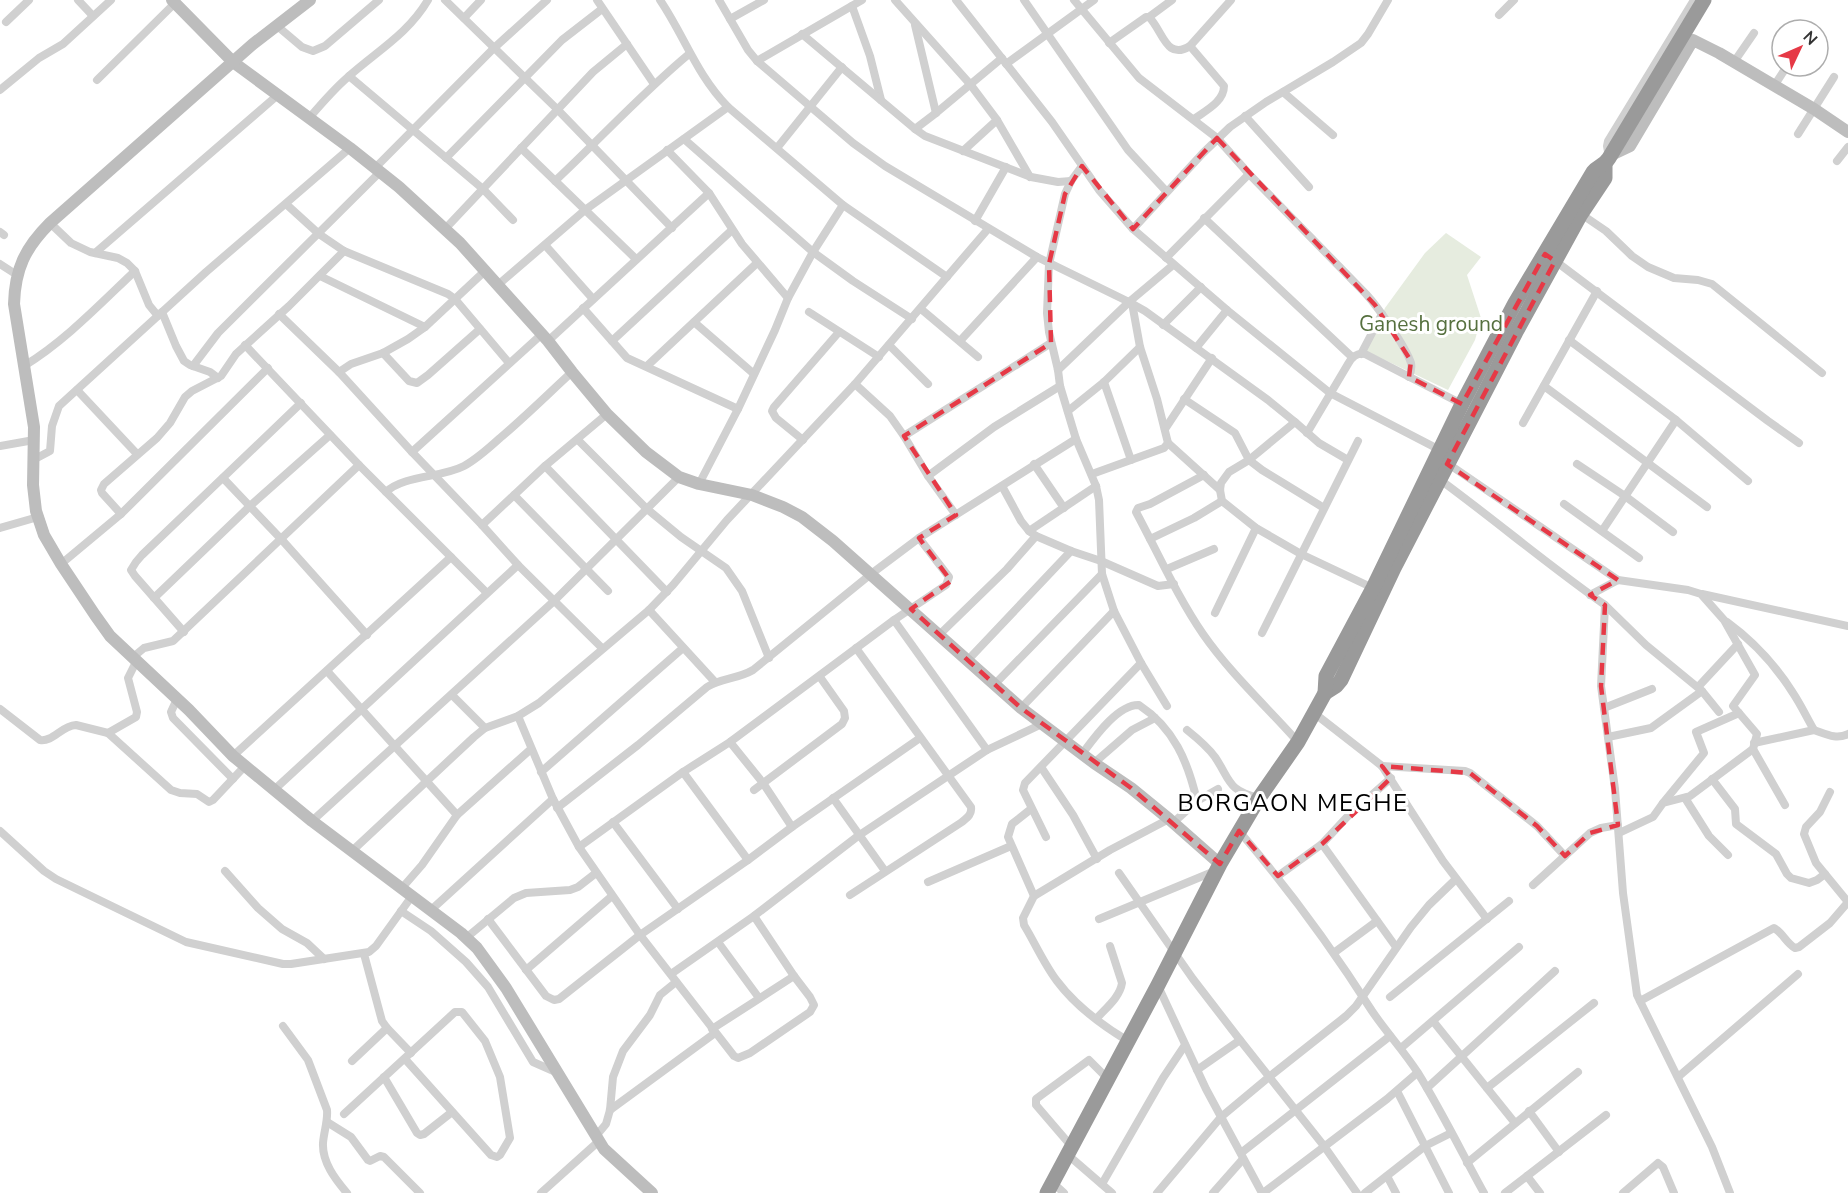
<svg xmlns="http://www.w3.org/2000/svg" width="1848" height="1193" viewBox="0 0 1848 1193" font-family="'Nunito Sans',sans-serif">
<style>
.green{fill:#e6ecdf}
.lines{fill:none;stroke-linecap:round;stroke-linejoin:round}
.street{stroke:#d0d0d0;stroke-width:8}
.secondary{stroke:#bdbdbd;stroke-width:12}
.highway{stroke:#9a9a9a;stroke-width:15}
.marked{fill:none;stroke:#e63946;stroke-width:4.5;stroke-dasharray:12 8;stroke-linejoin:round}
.labels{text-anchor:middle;stroke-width:6;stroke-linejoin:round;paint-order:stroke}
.park-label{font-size:21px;fill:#56703f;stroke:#fff}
.quarter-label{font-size:24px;letter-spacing:1.5px;fill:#000;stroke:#fff}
</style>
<rect width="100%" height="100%" fill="#fff"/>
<!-- green -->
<polygon class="green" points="1446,233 1481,257 1467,275 1481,318 1475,340 1448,390 1366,351 1385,308 1425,253"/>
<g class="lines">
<!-- street -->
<g class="street">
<polyline points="78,0 93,16"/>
<polyline points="445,0 557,109 672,228"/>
<polyline points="597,0 654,84"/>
<path d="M660,0C685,37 696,74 728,107L843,205L947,277"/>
<polyline points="719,0 748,50 757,61 853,143 885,166 1037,257 1129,302 1145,311 1268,400 1295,422 1319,443 1348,460"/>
<polyline points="895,0 970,84 997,120 1030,177"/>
<polyline points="956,0 1052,122 1099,190 1133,229 1227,310 1330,393 1440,450"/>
<polyline points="1024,0 1128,150 1166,191"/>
<path d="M1074,0L1139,78L1217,138L1249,174L1366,294C1378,307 1406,347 1411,363C1412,368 1411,372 1409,377"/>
<polyline points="852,6 870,56 881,100"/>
<polyline points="1499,15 1514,0"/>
<polyline points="1149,17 1172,0"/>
<polyline points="464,18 481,0"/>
<polyline points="730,19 764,0"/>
<polyline points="6,22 29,0"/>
<polyline points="276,25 302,47 313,51 325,46 379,0"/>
<polyline points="915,25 936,113"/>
<polyline points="802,34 915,129 925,136 1031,177 1058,182 1071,181"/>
<path d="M1109,43L1146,17H1149C1163,31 1166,61 1190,46L1231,0"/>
<path d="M1190,46L1224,86C1224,102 1205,111 1194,119"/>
<polyline points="757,61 862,0"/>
<polyline points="1734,62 1754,33"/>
<polyline points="1006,64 1094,0"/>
<polyline points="349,76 483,189 513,220"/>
<polyline points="97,80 175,3"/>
<polyline points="1774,86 1787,66"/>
<polyline points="0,90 39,58 63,44 111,0"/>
<polyline points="1283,92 1333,135"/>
<polyline points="1245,116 1309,187"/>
<path d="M310,117C322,103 334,89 348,77C377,51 408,34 428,0"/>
<polyline points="915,129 936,113 1002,58"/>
<polyline points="1798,134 1834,77"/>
<polyline points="684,139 813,252 853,281 912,319"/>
<polyline points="521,148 636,259"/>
<polyline points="777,148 842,67"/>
<polyline points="667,150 709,193 742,244 788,298"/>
<polyline points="963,151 997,120"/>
<polyline points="1609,157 1607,146 1608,141 1694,0"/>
<polyline points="446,158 562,40 602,9"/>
<polyline points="1837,161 1848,147"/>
<polyline points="1082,166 1071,181 1065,194 1049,264 1047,313 1049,332 1058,370 1060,386 1076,439 1096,486 1099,500 1102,574 1114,611 1141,663 1167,706"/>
<polyline points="375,168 494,48 547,0"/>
<path d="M555,181C600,139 642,93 689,54"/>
<polyline points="286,204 319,234 344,251 448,294 455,299 509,363"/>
<polyline points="1581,214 1606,231 1632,256 1648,267 1674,278 1698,280 1712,284 1822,373"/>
<polyline points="1204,218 1352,357"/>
<polyline points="975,221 1006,167"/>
<polyline points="50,223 71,243 90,252 118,258 127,263 135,271 149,305 158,316"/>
<polyline points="445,229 593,72 627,44"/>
<polyline points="1133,229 1203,153 1230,127 1266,102 1333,62 1361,43 1368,34 1388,0"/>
<polyline points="0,232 4,235"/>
<polyline points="545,245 593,299"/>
<polyline points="95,253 279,94"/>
<polyline points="1166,258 1249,174"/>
<polyline points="1554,260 1768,421 1799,443"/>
<polyline points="0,264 17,275"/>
<polyline points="320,276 425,327"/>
<polyline points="499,284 585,210 728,107"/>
<polyline points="583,308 627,358 738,409"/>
<polyline points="921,309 978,357"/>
<polyline points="162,312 176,346 184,361 190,365 210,372 218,378"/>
<polyline points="809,312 879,357"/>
<polyline points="279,314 339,372 412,452 482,525 518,565 602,648"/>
<polyline points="694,322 754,374"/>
<polyline points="1163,325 1201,287"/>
<polyline points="1569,340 1676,420 1748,481"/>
<polyline points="548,341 709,193"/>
<polyline points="612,341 732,230"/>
<polyline points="960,341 1037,257"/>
<polyline points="245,345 359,465 487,593"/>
<polyline points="889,345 928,384"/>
<polyline points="1196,348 1227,310"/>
<polyline points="383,353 409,381 417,383 428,375 480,329"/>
<polyline points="1361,354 1382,314"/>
<path d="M24,366C65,341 100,304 135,271"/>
<polyline points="193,366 218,333 380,172"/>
<polyline points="647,366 757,263"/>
<polyline points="1058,370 1129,302 1173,265"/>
<polyline points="339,372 351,364 383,353 408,339 425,327 486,270"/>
<polyline points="1104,382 1131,460"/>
<polyline points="855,384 890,416 904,436 928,476 956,515"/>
<polyline points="1544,386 1707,507"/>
<polyline points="77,390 137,454"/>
<polyline points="1184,399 1235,433 1249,460 1262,470 1324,508"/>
<polyline points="1068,411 1104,382 1140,347"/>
<polyline points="1295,422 1249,460 1229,472 1221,483 1220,490 1222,501 1256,528 1301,554 1373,588"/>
<polyline points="1523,423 1597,291"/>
<polyline points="1165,429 1212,358"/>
<path d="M1307,433L1348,364C1352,357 1356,353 1365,354L1462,404"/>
<polyline points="904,436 1051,343"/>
<polyline points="578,440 647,509 681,537 726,568 742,591 769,658"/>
<polyline points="803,440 776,418 772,411 774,407 839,332"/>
<polyline points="1168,443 1220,490"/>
<polyline points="0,446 34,440"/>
<polyline points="412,452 542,334"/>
<polyline points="33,460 50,451 52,426 59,406 206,272 350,148"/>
<polyline points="1447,463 1618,580"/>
<polyline points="1034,464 1064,508"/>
<polyline points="1577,464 1625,496 1673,532"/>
<polyline points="545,466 667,592"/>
<polyline points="1092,474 1164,448 1168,443 1157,399 1140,347 1132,303"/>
<path d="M1204,475L1150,504L1138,508L1136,512C1158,553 1177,596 1203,634C1230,673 1267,707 1298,742"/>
<polyline points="928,476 994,427 1060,386"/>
<polyline points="223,478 282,540 367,635"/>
<path d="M1439,479C1495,520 1548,565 1605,605L1601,686L1615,789L1623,893L1637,995L1712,1147L1730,1193"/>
<polyline points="699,484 738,409 775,330 788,298 813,252 843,205"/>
<polyline points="1002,486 1021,521 1029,531 1036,536 1071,551 1101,561 1158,586 1174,584"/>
<path d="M386,492C404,475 441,478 464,466C477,459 489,448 500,438C525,417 548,394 572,372"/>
<polyline points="514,495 608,591"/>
<polyline points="1564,504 1639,558"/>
<polyline points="121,514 102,493 101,490 104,484 157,438 170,423 185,397 192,391 221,376 236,354 289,306 344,251"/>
<polyline points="482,525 545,466 607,414"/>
<polyline points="0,528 38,517"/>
<polyline points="1029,531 1096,486"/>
<polyline points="1602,531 1676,420"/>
<polyline points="1150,539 1194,518 1222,501"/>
<polyline points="61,564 121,514 268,368"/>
<polyline points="1167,569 1214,549"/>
<polyline points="1702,594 1848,626"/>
<polyline points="1590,595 1618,580 1688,590 1701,594 1724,620 1755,675 1733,706 1757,734 1753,749 1690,796 1663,803 1653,817 1619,833"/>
<polyline points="154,598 250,506 330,435"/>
<polyline points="1605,605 1646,645 1702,691 1651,728 1608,737"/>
<polyline points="649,610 715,682"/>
<polyline points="1215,613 1256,528"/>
<polyline points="894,620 987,750"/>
<path d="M1727,622C1753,641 1776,666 1793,693C1801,705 1807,718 1814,730L1754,743"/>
<polyline points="184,632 135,576 131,570 136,562 142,555 301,403"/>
<polyline points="1262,633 1358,441"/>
<polyline points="939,635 1007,569 1036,536"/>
<polyline points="132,658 144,648 173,641 359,465"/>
<polyline points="967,661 1071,551"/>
<polyline points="327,671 457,815"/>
<polyline points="994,685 1102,574"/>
<polyline points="1698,687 1738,644"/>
<polyline points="1702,691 1719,712"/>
<polyline points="452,695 485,728"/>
<polyline points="177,699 171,712 173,718 233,779"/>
<polyline points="1021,708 1114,611"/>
<polyline points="1604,708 1652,689"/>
<path d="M0,709L40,740C53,742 61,726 76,725L108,733L136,717L137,712L128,678L136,662"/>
<polyline points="1314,713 1382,766 1443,861 1487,919"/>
<polyline points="518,716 553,799 579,847 640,935 734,1056 738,1058 750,1053 810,1012 814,1005 810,997 794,976 754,916"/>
<path d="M1187,730C1197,738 1207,746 1215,757C1231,781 1227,790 1259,798"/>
<path d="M1814,730C1826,734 1836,740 1848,734"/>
<polyline points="108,733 171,790 180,793 197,794 209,802 213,800 245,766"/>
<polyline points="730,742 763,783 792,827"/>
<polyline points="1753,749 1785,805"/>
<path d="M1082,754C1094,738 1118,704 1139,705C1174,728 1188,762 1197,801"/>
<polyline points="233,756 451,557"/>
<polyline points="1094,763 1132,730 1155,718"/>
<polyline points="1382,766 1465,771 1470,773 1537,826 1565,856"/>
<polyline points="1041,767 1073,815 1097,859"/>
<polyline points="541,772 683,648"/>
<polyline points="683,772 748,860"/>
<polyline points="1712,779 1735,809 1736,824 1776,854 1787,874 1791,878 1809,883 1817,880 1825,874"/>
<polyline points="275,789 518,565"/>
<polyline points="754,790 842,724 845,718 844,711 820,677"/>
<polyline points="1830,792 1820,812 1806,827 1804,834 1816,863 1848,902"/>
<polyline points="833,798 885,871"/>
<polyline points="1685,798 1709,836 1728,855"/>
<polyline points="1663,803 1704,753 1696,732 1739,713"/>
<path d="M557,808L638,745L707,687C721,678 738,679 753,670L871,574L919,538L1076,439"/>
<polyline points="1031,809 1012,824 1008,837 1034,896"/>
<polyline points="312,821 554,601 679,477"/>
<polyline points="613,822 678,909"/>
<polyline points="1174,822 1197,801 1218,789"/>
<polyline points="0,831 44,871 56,879 186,942 283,964 291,964 369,952 376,946 412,896"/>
<path d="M1239,831C1288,888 1332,948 1372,1011C1386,1032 1404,1051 1418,1073C1442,1112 1462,1153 1484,1193"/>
<polyline points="1046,837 1023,790 1025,783 1141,663"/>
<polyline points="1322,844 1396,947"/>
<polyline points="579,847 683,772 730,742 894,620 946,585 949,577 919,538"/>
<polyline points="352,851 474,737 485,728 518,716 539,703 649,610 673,585 727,520 855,384 988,229"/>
<polyline points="225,871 258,908 282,929 307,943 324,959"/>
<polyline points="1119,873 1193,979 1240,1040 1324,1146 1357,1193"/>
<polyline points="1278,876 1322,844 1347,817 1391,778"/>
<polyline points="928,882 1011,846"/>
<polyline points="1533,885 1590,833 1601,828 1618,825"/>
<polyline points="402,888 422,865 457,815 531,749"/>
<path d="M850,895L962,822C968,817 972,814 971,807L856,648"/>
<polyline points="431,910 553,799"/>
<polyline points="401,911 431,931 466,962 488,987 533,1062 558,1073"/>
<polyline points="488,919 546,996 554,1000 559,999 640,935 748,860 792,827 920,738"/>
<polyline points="1099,919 1215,871"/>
<polyline points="466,938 514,898 526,893 570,890 578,887 596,873"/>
<polyline points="718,942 759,998"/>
<polyline points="1335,952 1377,921"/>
<polyline points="364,954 382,1021 387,1028 411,1053"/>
<polyline points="526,970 612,896"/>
<polyline points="671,974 754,916 858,836 987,750 1042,724"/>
<polyline points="1158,986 1206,1089 1262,1193"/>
<polyline points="1390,997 1509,901"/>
<path d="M1640,1001L1774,928C1783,933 1786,943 1795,948L1799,947L1830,923L1848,902"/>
<path d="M1097,1018C1106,1008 1120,997 1122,983L1110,946"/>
<polyline points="1433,1021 1515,1123"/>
<path d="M283,1026L308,1060L327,1110C328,1121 324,1131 323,1143C322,1162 335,1179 347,1193"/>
<polyline points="712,1029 794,976"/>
<path d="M1128,1041C1103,1026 1075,1005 1057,981C1044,964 1035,943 1024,925L1023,918L1034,896L1110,850L1169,819"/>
<polyline points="1401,1048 1519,947"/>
<polyline points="352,1061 387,1028"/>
<polyline points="1197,1070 1240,1040"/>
<polyline points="384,1077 417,1133 420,1135 424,1134 452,1112"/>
<polyline points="1678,1077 1798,974"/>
<polyline points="1427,1088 1555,971"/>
<polyline points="1487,1088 1594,1003"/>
<polyline points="1397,1091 1449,1193"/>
<polyline points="610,1110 715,1033"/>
<polyline points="1529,1111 1559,1152"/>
<polyline points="344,1114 455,1012 462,1012 485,1041 500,1077 510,1138 500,1155 497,1157 491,1155 405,1059"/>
<polyline points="327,1122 351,1137 368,1160 370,1161 380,1156 384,1157 420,1193"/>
<polyline points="596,1136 606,1124 610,1110 613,1077 623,1051 650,1015 660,995 676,982"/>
<polyline points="1072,1147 1036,1105 1036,1099 1089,1060 1108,1079"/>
<polyline points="1241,1153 1390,1036"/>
<polyline points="1068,1155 1112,1193"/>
<polyline points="1467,1163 1578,1072"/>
<polyline points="1387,1176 1396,1193"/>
<polyline points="1527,1176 1540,1193"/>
<polyline points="1053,1183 1064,1193"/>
<polyline points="1102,1184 1163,1078 1185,1045"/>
<polyline points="541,1193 599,1141"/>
<polyline points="1157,1193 1221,1117 1269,1077 1346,1016 1356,1006 1411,927 1429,905 1456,879"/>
<polyline points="1213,1193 1243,1159"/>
<polyline points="1263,1193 1387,1099 1417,1073"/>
<polyline points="1365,1193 1425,1146 1451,1133"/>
<polyline points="1505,1193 1606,1115"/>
<polyline points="1623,1193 1658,1163 1663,1167 1674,1193"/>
</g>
<!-- secondary -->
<g class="secondary">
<polyline points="172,0 233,62 350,148 399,187 460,243 548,341 572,372 607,414 646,452 679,477 699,484 752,495 783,507 802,517 833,541 1021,708 1094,763 1131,788 1169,819 1220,864"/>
<path d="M310,0L253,44L50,223C25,248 15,269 14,304L34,427L33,485L36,511L44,535L61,564L95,615L110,636L189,710L233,756L312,821L461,933L477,948L506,988L604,1149L652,1193"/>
<polyline points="1611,155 1630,146 1693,40 1719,53 1814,109 1848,132"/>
</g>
<!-- highway -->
<g class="highway">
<polyline points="1325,693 1336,686 1341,680 1394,568 1516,332 1581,214 1605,178 1605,165"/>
<path d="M1047,1193L1158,985L1220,864L1259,798L1298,742L1314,713L1325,693L1326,676L1373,588L1462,404L1515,303L1593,172C1598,166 1604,166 1609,158L1704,0"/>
</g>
</g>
<!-- marked area -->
<path class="marked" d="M1217,138L1375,305L1411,361L1409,377L1462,404L1545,254L1555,261L1447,464L1618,580L1590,595L1605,605L1601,686L1618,825L1590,833L1565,856L1537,826L1470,773L1382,766L1391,778L1322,844L1278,876L1239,831L1220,864L1131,788L1021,708L911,609L951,581L919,538L956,515L904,436L1051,343L1049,264L1065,194L1082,166L1133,229Z"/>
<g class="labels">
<!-- park labels -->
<g class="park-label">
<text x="1431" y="331">Ganesh ground</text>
</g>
<!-- quarter labels -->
<g class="quarter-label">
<text x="1293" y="811">BORGAON MEGHE</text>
</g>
</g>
<!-- north arrow -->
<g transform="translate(1800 48) rotate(46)"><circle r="28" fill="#ffffff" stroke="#adadad" stroke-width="1.5"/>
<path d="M0-4.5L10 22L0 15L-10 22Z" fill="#e63946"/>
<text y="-9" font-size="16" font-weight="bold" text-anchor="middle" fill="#333333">N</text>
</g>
</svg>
